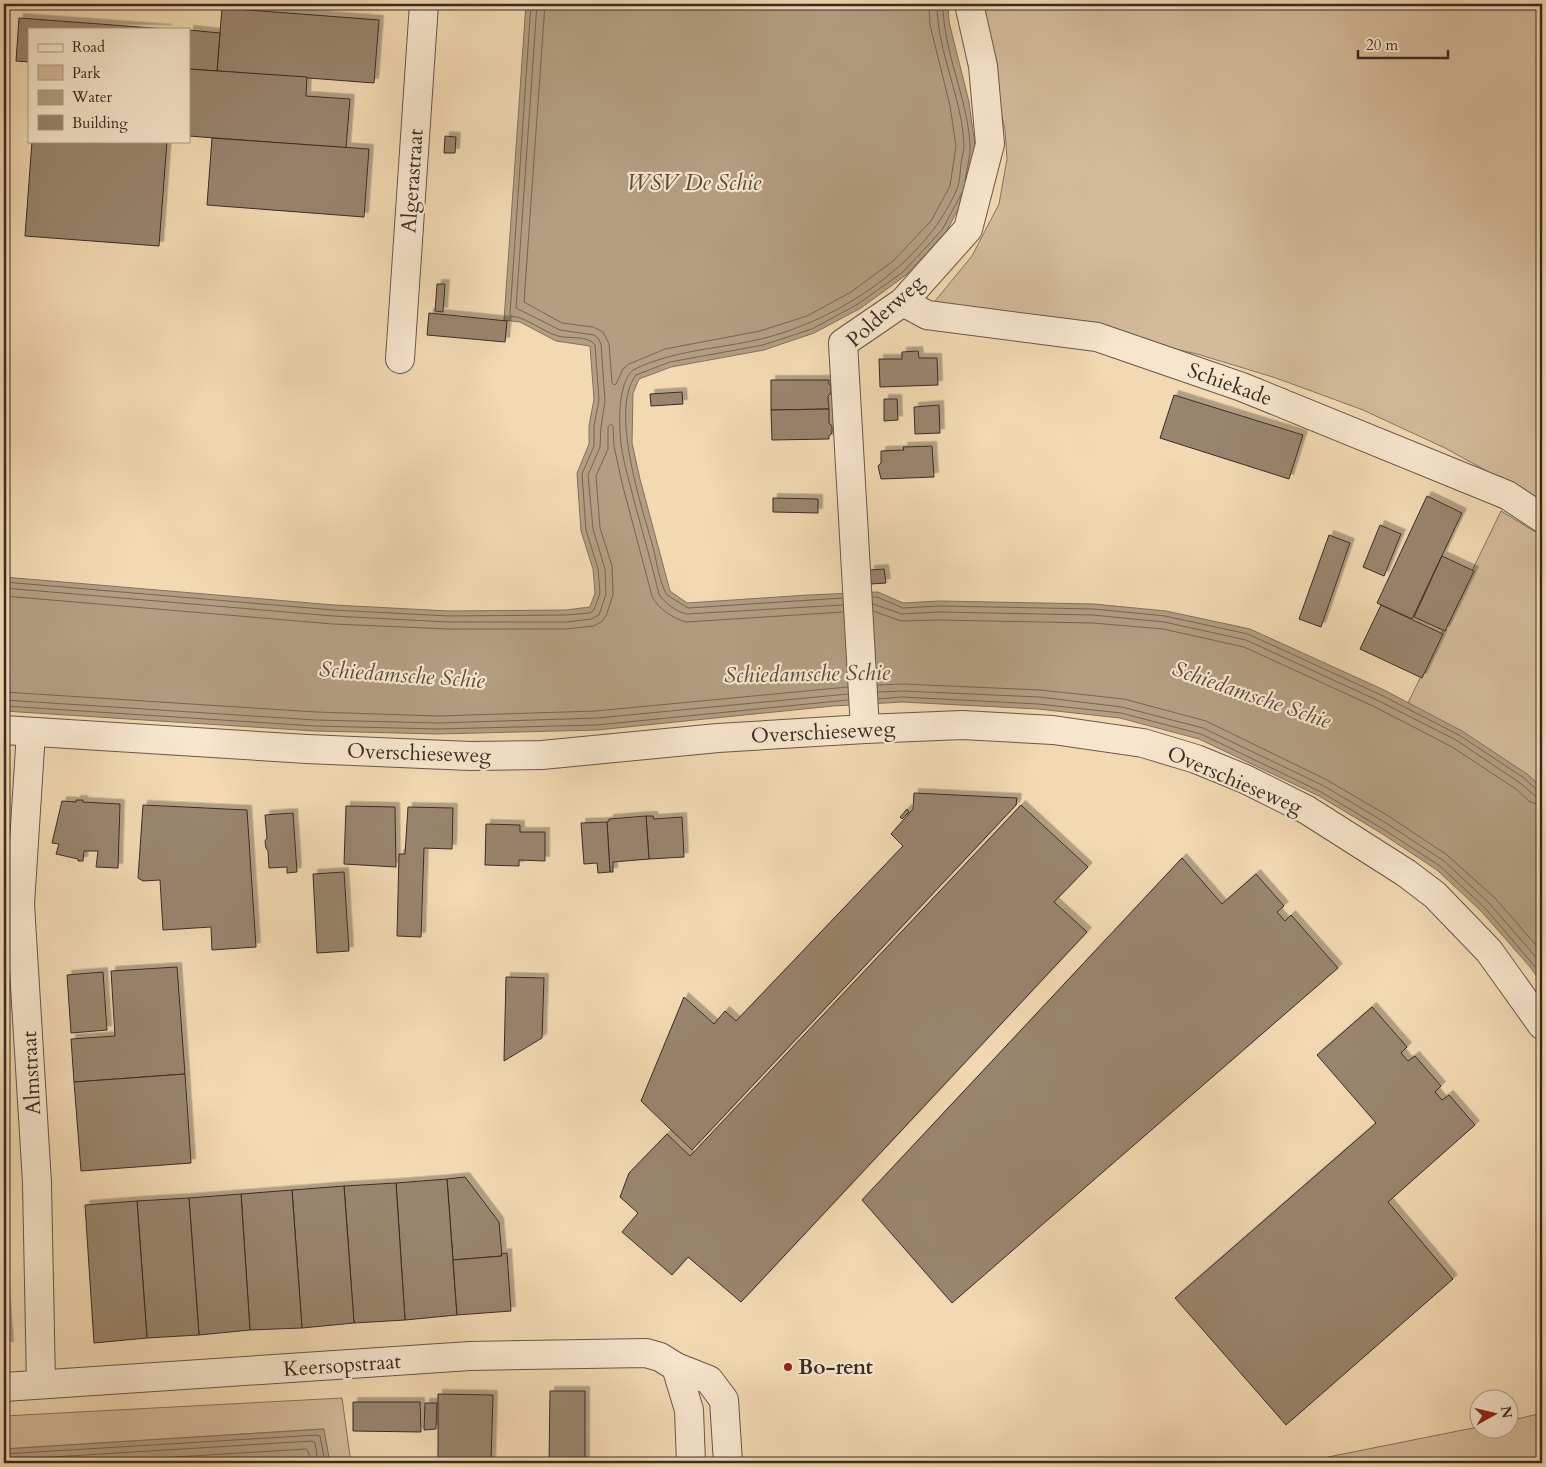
<svg xmlns="http://www.w3.org/2000/svg" width="1546" height="1467" viewBox="0 0 1546 1467" font-family="Cardo,serif">
<style>
.green{fill:#d3bb9a;stroke:#86735f}
.water{fill:#b39e82;stroke:#82705c}
.lines{fill:none;stroke-linecap:round;stroke-linejoin:round}
.shore{stroke:#766453;stroke-width:1}
.building{fill:#99856e;stroke:#392b24;filter:url(#shadow)}
.street-casing{stroke:#675648;stroke-width:30}
.street{stroke:#f7e6cd;stroke-width:28}
.poi-dot{fill:#8f2418;stroke:#f7e6cd;stroke-width:2}
.labels{text-anchor:middle;stroke-width:4.5;stroke-linejoin:round;paint-order:stroke}
.street-label{font-size:21px;fill:#392b24;stroke:#f7e6cd}
.poi-label{font-size:21px;font-weight:bold;fill:#392b24;stroke:#f7e6cd;text-anchor:start}
.water-label{font-size:22px;font-style:italic;fill:#58483c;stroke:#f7e6cd}
</style>
<defs>
<filter id="shadow"><feDropShadow dx="4.5" dy="-4.5" stdDeviation="0" flood-color="#0004"/></filter>
</defs>
<rect width="100%" height="100%" fill="#f2d9b2"/>
<filter id="stains"><feTurbulence type="fractalNoise" baseFrequency=".004" numOctaves="4"/><feColorMatrix values="0 0 0 0 .2 0 0 0 0 .09 0 0 0 0 .02 0 0 0 .5 -.17"/></filter>
<radialGradient id="worn" r=".72"><stop offset=".6" stop-color="#630" stop-opacity="0"/><stop offset="1" stop-color="#630" stop-opacity=".3"/></radialGradient>
<!-- green -->
<g class="green">
<polygon points="977,4 1542,4 1542,503 1525,492 1445,448 1363,410 1276,378 1197,354 1109,334 926,312 972,256 999,204 1007,159 1005,130"/>
<polygon points="1501,511 1542,536 1542,788 1527,774 1408,703"/>
<polygon points="342,1398 351,1463 330,1463 323,1429 4,1449 4,1416"/>
<polygon points="1542,1413 1542,1463 1298,1463 1478,1427 1478,1430 1508,1430 1509,1421"/>
</g>
<!-- water -->
<g class="water">
<polygon points="526,4 948,4 949,22 969,102 975,146 968,191 946,232 906,275 861,308 814,333 764,350 671,367 639,379 633,393 632,443 640,479 670,591 687,603 808,595 878,592 903,603 939,601 1094,604 1166,611 1250,629 1384,690 1462,731 1527,774 1542,788 1542,984 1531,968 1481,911 1437,870 1381,833 1319,796 1199,739 1120,718 1038,709 902,702 833,706 597,730 438,734 315,731 4,711 4,577 334,605 449,611 566,610 590,607 595,593 593,569 581,531 577,473 589,444 589,426 594,399 590,346 556,341 520,322 504,320"/>
<polygon points="324,1429 330,1463 4,1463 4,1449"/>
</g>
<g class="lines">
<!-- shore -->
<g class="shore">
<polyline points="545,4 524,302 562,323 593,327 603,332 609,344 612,383 614,385 616,384 623,369 629,364 665,349 760,331 807,316 851,292 893,261 931,221 950,186 956,146 950,106 930,25 929,4"/>
<path d="M943,4C943,52 967,96 970,144C971,156 966,170 965,182"/>
<path d="M4,582L333,610L449,616L566,615L590,613L594,610L600,593L598,569L586,530L582,474L594,446V426L599,400L595,345C589,335 568,339 558,336C541,331 529,318 511,316L510,314L531,4"/>
<polyline points="4,588 333,616 448,622 567,622 591,619 599,615 606,594 605,569 593,529 588,475 600,447 601,427 605,401 601,344 598,338 594,335 560,330 516,308 537,4"/>
<path d="M4,596L333,624L449,629H566L594,626L601,622L606,616L613,595L612,566L600,528L596,476L608,449V427L611,424L613,426L614,446L622,483L652,596C657,608 674,619 686,622L843,612"/>
<polyline points="873,597 877,597 903,608 939,606 1094,609 1165,616 1248,634 1381,695 1459,735 1524,778 1537,790 1542,791"/>
<path d="M843,598L688,608L667,595C659,582 657,562 653,547C642,507 609,410 636,375L670,362L763,345L812,329L858,304L903,272L942,230L962,193"/>
<polyline points="873,604 902,614 939,612 1093,615 1164,622 1246,640 1379,701 1456,740 1520,783 1534,795 1542,798"/>
<path d="M843,605L687,614C677,612 664,603 659,594C652,565 644,537 636,508C631,487 624,466 621,444C619,424 617,385 633,370C673,350 718,349 761,339C838,320 925,264 957,189C960,182 960,172 961,163C962,157 964,151 964,145C962,97 937,52 937,4"/>
<polyline points="873,611 901,621 939,620 1093,623 1163,629 1244,647 1375,707 1452,747 1516,789 1530,802 1542,805"/>
<polyline points="878,685 903,684 1040,690 1124,699 1206,721 1327,780 1390,817 1447,855 1495,898 1542,952"/>
<polyline points="4,692 316,712 438,716 596,711 848,687"/>
<polyline points="878,692 903,691 1039,697 1122,707 1203,728 1324,786 1386,823 1444,861 1489,903 1542,964"/>
<polyline points="878,699 902,697 1038,704 1121,713 1201,734 1321,792 1383,829 1440,866 1485,908 1542,975"/>
<polyline points="4,700 315,720 438,723 597,718 848,694"/>
<polyline points="4,706 315,726 438,729 597,725 848,700"/>
<polyline points="4,1454 317,1435 320,1436 325,1463"/>
<polyline points="4,1460 312,1441 315,1443 318,1463"/>
<polyline points="77,1463 306,1449 308,1451 311,1463"/>
</g>
</g>
<!-- building -->
<g class="building">
<polygon points="222,8 379,20 374,83 217,71"/>
<polygon points="19,18 167,29 29,29 29,62 16,61"/>
<polygon points="189,30 220,33 217,71 189,69"/>
<polygon points="189,69 307,77 306,96 350,99 346,148 189,136"/>
<polygon points="445,136 456,137 455,153 444,153"/>
<polygon points="212,138 369,149 364,217 207,205"/>
<polygon points="32,141 167,141 159,246 25,236"/>
<polygon points="437,284 445,284 443,312 435,311"/>
<polygon points="429,313 507,321 505,342 427,335"/>
<polygon points="918,351 919,358 937,358 938,385 880,387 879,359 902,359 902,352"/>
<polygon points="771,380 829,380 829,384 831,386 831,393 828,396 829,409 771,410"/>
<polygon points="682,392 683,404 651,406 650,394"/>
<polygon points="1174,395 1303,435 1289,479 1160,438"/>
<polygon points="884,399 897,399 898,420 884,421"/>
<polygon points="939,405 940,433 915,434 914,407"/>
<polygon points="829,409 829,423 832,426 832,433 829,436 829,439 772,440 771,410"/>
<polygon points="932,446 934,477 881,479 878,466 881,463 881,451 904,450 903,447"/>
<polygon points="1427,496 1462,513 1412,619 1377,603"/>
<polygon points="773,498 818,499 818,513 773,512"/>
<polygon points="1380,525 1401,534 1384,576 1363,567"/>
<polygon points="1329,535 1350,543 1321,627 1299,619"/>
<polygon points="1442,556 1474,571 1445,631 1414,617"/>
<polygon points="884,569 886,583 871,584 870,570"/>
<polygon points="1381,605 1443,634 1422,678 1360,649"/>
<polygon points="914,793 1017,798 1016,805 692,1150 641,1101 684,997 714,1024 725,1011 736,1021 903,846 891,834 913,809"/>
<polygon points="76,800 83,800 83,802 120,804 118,868 96,867 98,851 84,851 83,861 78,861 78,859 56,854 59,844 52,843 62,801 76,802"/>
<polygon points="143,805 247,810 256,947 212,950 211,927 163,930 160,880 143,881 138,878"/>
<polygon points="1021,805 1088,867 1054,902 1087,932 741,1302 688,1257 672,1275 622,1232 638,1213 620,1197 629,1173 667,1134 690,1156"/>
<polygon points="346,806 395,807 396,867 344,864"/>
<polygon points="408,807 453,808 452,849 424,848 421,937 397,936 399,854 405,854"/>
<polygon points="907,809 909,812 902,819 900,817"/>
<polygon points="293,813 297,872 287,873 287,867 269,868 268,851 266,848 265,841 267,838 265,815"/>
<polygon points="646,816 653,816 654,819 682,817 684,857 649,859"/>
<polygon points="646,816 649,859 613,862 613,872 610,872 607,822 609,821 609,819"/>
<polygon points="607,822 610,872 598,873 597,863 584,864 581,823"/>
<polygon points="486,824 520,825 520,832 545,832 545,861 519,860 519,866 485,865"/>
<polygon points="1182,858 1222,904 1256,874 1284,906 1277,912 1285,921 1291,915 1338,968 952,1303 862,1200"/>
<polygon points="344,872 349,951 317,953 313,874"/>
<polygon points="177,967 185,1074 74,1082 71,1039 115,1036 111,971"/>
<polygon points="103,972 107,1030 71,1033 67,975"/>
<polygon points="506,977 544,978 542,1038 504,1061"/>
<polygon points="1372,1007 1407,1047 1401,1053 1408,1061 1415,1056 1441,1086 1435,1092 1442,1100 1449,1095 1475,1125 1388,1202 1453,1279 1286,1425 1175,1298 1376,1123 1317,1055"/>
<polygon points="185,1074 191,1163 81,1171 74,1082"/>
<polygon points="465,1177 499,1222 502,1256 453,1260 447,1179"/>
<polygon points="447,1179 457,1315 405,1320 396,1183"/>
<polygon points="396,1183 405,1320 354,1323 344,1186"/>
<polygon points="344,1186 354,1323 302,1328 292,1190"/>
<polygon points="292,1190 302,1328 250,1330 241,1194"/>
<polygon points="241,1194 250,1330 199,1335 189,1198"/>
<polygon points="189,1198 199,1335 147,1338 137,1201"/>
<polygon points="137,1201 147,1338 94,1343 85,1205"/>
<polygon points="507,1253 511,1311 457,1315 453,1260 502,1256 501,1254"/>
<polygon points="4,1277 9,1346 4,1346"/>
<polygon points="550,1391 585,1391 585,1463 549,1463"/>
<polygon points="438,1394 493,1395 491,1463 438,1463"/>
<polygon points="353,1402 420,1402 421,1432 353,1431"/>
<polygon points="425,1403 437,1403 436,1429 424,1430"/>
</g>
<g class="lines">
<defs>
<g id="street">
<polyline points="903,302 927,315 1097,337 1242,387 1507,495 1542,518"/>
<polyline points="400,359 424,4"/>
<polyline points="865,729 843,343 903,302 968,229 990,144 983,66 969,4"/>
<polyline points="4,730 307,749 470,756 542,755 718,738 865,729 962,725 1053,730 1143,743 1196,759 1245,779 1307,810 1406,873 1435,895 1489,951 1542,1025"/>
<polyline points="31,732 20,904 37,1183 41,1384"/>
<polyline points="676,1367 689,1410 691,1463"/>
<polyline points="4,1387 470,1356 646,1353 660,1357 676,1367 709,1380 724,1400 728,1463"/>
</g>
</defs>
<!-- street casing -->
<use href="#street" class="street-casing"/>
<!-- street -->
<use href="#street" class="street"/>
</g>
<!-- markers -->
<circle class="poi-dot" cx="788" cy="1367" r="5"/>
<g class="labels">
<!-- street labels -->
<g class="street-label">
<text transform="translate(412 181) rotate(-86)" y="7">Algerastraat</text>
<text transform="translate(885 311) rotate(-42)" y="7">Polderweg</text>
<text transform="translate(1230 384) rotate(20)" y="7">Schiekade</text>
<text transform="translate(823 732) rotate(-3)" y="7">Overschieseweg</text>
<text transform="translate(419 753) rotate(2)" y="7">Overschieseweg</text>
<text transform="translate(1235 780) rotate(23)" y="7">Overschieseweg</text>
<text transform="translate(31 1073) rotate(-93)" y="7">Almstraat</text>
<text transform="translate(342 1365) rotate(-4)" y="7">Keersopstraat</text>
</g>
<!-- poi labels -->
<g class="poi-label">
<text x="798" y="1374">Bo-rent</text>
</g>
<!-- water labels -->
<g class="water-label">
<text x="694" y="190">WSV De Schie</text>
<text transform="translate(807 673) rotate(-1)" y="8">Schiedamsche Schie</text>
<text transform="translate(402 674) rotate(4)" y="8">Schiedamsche Schie</text>
<text transform="translate(1252 694) rotate(19)" y="8">Schiedamsche Schie</text>
</g>
</g>
<!-- margin -->
<rect width="1546" height="1467" fill="none" stroke="#f2d9b2" stroke-width="20"/>
<rect x="5" y="5" width="1536" height="1457" fill="none" stroke="#392b24" stroke-width="2.5"/>
<rect x="10" y="10" width="1526" height="1447" fill="none" stroke="#392b24"/>
<!-- legend -->
<rect x="28" y="28" width="162" height="115" fill="#f7e6cd" stroke="#ab9b89"/>
<rect x="38" y="44" width="25" height="8" fill="#f7e6cd" stroke="#ab9b89"/>
<text x="72" y="52" font-size="15" fill="#392b24">Road</text>
<rect x="38" y="65" width="25" height="15" fill="#d3bb9a" stroke="#ab9b89"/>
<text x="72" y="78" font-size="15" fill="#392b24">Park</text>
<rect x="38" y="90" width="25" height="15" fill="#b39e82" stroke="#ab9b89"/>
<text x="72" y="102" font-size="15" fill="#392b24">Water</text>
<rect x="38" y="115" width="25" height="15" fill="#99856e" stroke="#ab9b89"/>
<text x="72" y="128" font-size="15" fill="#392b24">Building</text>
<!-- north arrow -->
<g transform="translate(1494 1414) rotate(82)"><circle r="24" fill="#f7e6cd" stroke="#ab9b89"/>
<path d="M0-4L9 19L0 12L-9 19Z" fill="#8f2418"/>
<text y="-8" font-size="14" font-weight="bold" text-anchor="middle" fill="#392b24">N</text>
</g>
<!-- scale -->
<path d="M1358 50v8h90v-8" fill="none" stroke="#392b24" stroke-width="2.5"/>
<text x="1366" y="50" font-size="15" fill="#392b24" stroke="#f7e6cd" stroke-width="4" paint-order="stroke">20 m</text>
<rect width="100%" height="100%" filter="url(#stains)"/>
<rect width="100%" height="100%" fill="url(#worn)"/>
</svg>
